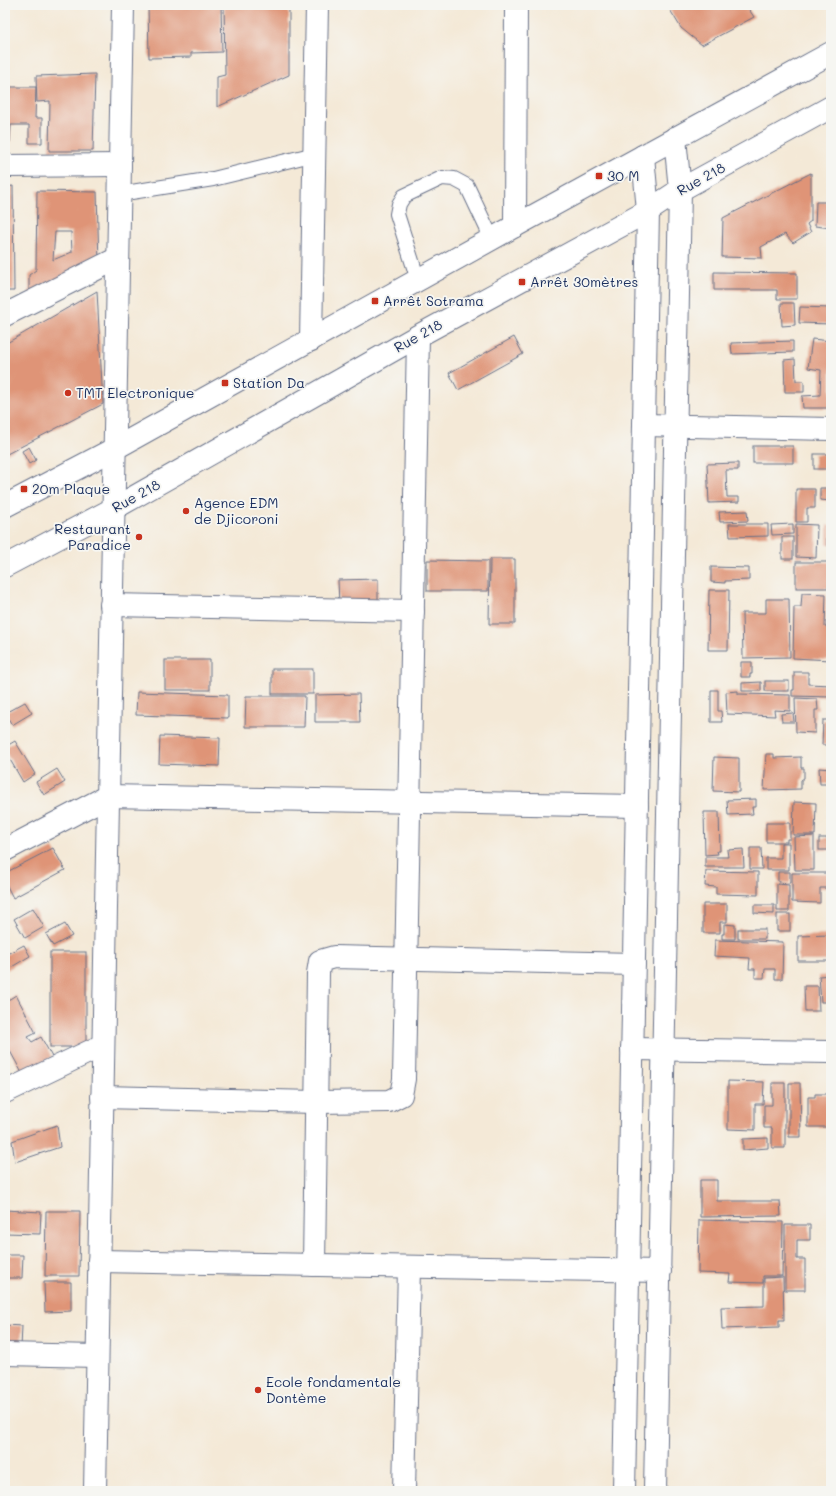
<svg xmlns="http://www.w3.org/2000/svg" width="836" height="1496" viewBox="0 0 836 1496" font-family="Mali,sans-serif">
<style>
.building{fill:#df9477;fill-rule:evenodd}
.lines{fill:none;stroke-linecap:round;stroke-linejoin:round}
.lane-casing{stroke:#677088;stroke-width:16}
.street-casing{stroke:#677088;stroke-width:24}
.secondary-casing{stroke:#677088;stroke-width:24}
.highway-casing{stroke:#677088;stroke-width:24}
.lane{stroke:#fff;stroke-width:14}
.street{stroke:#fff;stroke-width:22}
.secondary{stroke:#fff;stroke-width:22}
.highway{stroke:#fff;stroke-width:22}
.poi-dot{fill:#c8321e;stroke:#f6f6f2;stroke-width:1.5}
.labels{text-anchor:middle;stroke-width:3.5;stroke-linejoin:round;paint-order:stroke}
.poi-label{font-size:14px;fill:#1b2f5e;stroke:#f6f6f2;text-anchor:start}
.street-label{font-size:14px;fill:#1b2f5e;stroke:#f6f6f2}
</style>
<rect width="100%" height="100%" fill="#f6f6f2"/>
<filter id="ink" filterUnits="userSpaceOnUse"><feTurbulence type="fractalNoise" baseFrequency=".025" numOctaves="2"/><feDisplacementMap in="SourceGraphic" scale="8" xChannelSelector="R" yChannelSelector="G"/><feConvolveMatrix kernelMatrix="1 2 1 2 8 2 1 2 1" color-interpolation-filters="sRGB"/></filter>
<filter id="wash" filterUnits="userSpaceOnUse"><feTurbulence type="fractalNoise" baseFrequency=".012" numOctaves="4" result="noise"/><feDisplacementMap in="SourceGraphic" scale="16" xChannelSelector="R" yChannelSelector="G"/><feGaussianBlur stdDeviation="0.9" result="paint"/><feColorMatrix in="noise" values="0 0 0 0 0 0 0 0 0 0 0 0 0 0 0 0 0 1.4 0 .05"/><feComposite in="paint" operator="in"/></filter>
<g filter="url(#wash)">
<rect width="100%" height="100%" fill="#f4e9d7"/>
<g id="blocks">
<!-- building -->
<g class="building">
<polygon points="148,5 221,5 222,52 191,53 191,57 149,58"/>
<polygon points="224,5 289,5 289,75 217,107 217,77 225,75"/>
<polygon points="667,5 746,5 754,17 702,45 681,28"/>
<polygon points="95,74 93,151 49,151 50,101 37,102 36,76"/>
<polygon points="5,87 36,87 35,118 42,118 42,143 29,143 29,125 11,125 10,142 5,142"/>
<polygon points="811,173 811,221 807,224 811,232 793,243 785,234 761,247 762,258 722,257 723,218"/>
<polygon points="13,186 14,291 5,291 5,187"/>
<path d="M37,191L97,192L99,264L29,302V275L36,270ZM55,232H71L72,252L53,260Z"/>
<polygon points="816,202 831,202 831,228 815,226"/>
<polygon points="714,272 797,273 797,299 777,299 777,290 714,290"/>
<polygon points="97,291 103,404 5,455 5,344"/>
<polygon points="781,303 794,303 795,325 782,326"/>
<polygon points="800,307 831,308 831,324 799,323"/>
<polygon points="514,337 523,354 458,390 449,373"/>
<polygon points="812,339 831,341 831,408 803,408 802,396 820,395 821,370 808,368"/>
<polygon points="793,341 793,352 732,354 731,343"/>
<polygon points="795,359 796,381 804,381 804,392 785,392 784,360"/>
<rect x="753" y="446" width="40" height="17"/>
<polygon points="29,447 36,460 29,464 22,451"/>
<rect x="814" y="454" width="17" height="15"/>
<polygon points="738,463 738,470 726,470 727,497 739,497 739,502 709,503 707,464"/>
<polygon points="820,488 831,488 831,501 820,500"/>
<polygon points="796,489 815,489 815,508 807,508 807,522 796,522"/>
<polygon points="747,511 748,521 720,522 719,512"/>
<polygon points="729,524 768,524 768,536 730,537"/>
<polygon points="793,524 793,534 772,535 771,525"/>
<polygon points="796,524 817,525 816,558 796,557"/>
<rect x="827" y="525" width="4" height="20"/>
<rect x="782" y="537" width="11" height="22"/>
<polygon points="490,559 515,559 515,624 489,624"/>
<polygon points="427,560 488,561 488,591 427,591"/>
<rect x="796" y="562" width="35" height="26"/>
<polygon points="711,567 749,568 749,580 725,581 725,583 711,582"/>
<polygon points="378,579 378,604 339,605 338,580"/>
<polygon points="709,590 729,590 728,650 708,650"/>
<polygon points="802,593 826,594 825,627 831,627 831,660 793,658 794,607 801,607"/>
<polygon points="766,599 789,599 790,657 743,658 742,613 766,613"/>
<rect x="165" y="660" width="45" height="30"/>
<polygon points="741,662 752,662 752,674 750,674 750,677 741,677"/>
<rect x="272" y="669" width="41" height="25"/>
<polygon points="794,672 808,672 808,684 831,685 831,697 792,696 792,690 794,690"/>
<rect x="765" y="681" width="24" height="10"/>
<polygon points="761,682 761,691 742,691 742,683"/>
<polygon points="711,690 718,690 718,711 721,711 722,722 711,722"/>
<polygon points="738,691 738,694 790,695 790,711 774,710 775,716 727,714 726,692"/>
<polygon points="137,692 228,695 228,718 136,715"/>
<polygon points="359,694 360,722 315,722 315,695"/>
<polygon points="246,696 305,696 304,727 245,727"/>
<polygon points="795,698 817,699 818,710 815,710 815,733 796,732"/>
<polygon points="25,702 32,713 12,725 5,713"/>
<polygon points="793,713 794,722 782,722 781,714"/>
<polygon points="823,720 831,720 831,745 822,745"/>
<polygon points="160,736 220,738 219,766 159,764"/>
<polygon points="15,741 35,774 23,782 5,751 5,747"/>
<polygon points="766,754 774,754 774,758 801,757 801,768 804,768 804,778 801,780 801,789 764,790"/>
<polygon points="714,757 739,758 739,792 713,791"/>
<polygon points="819,768 831,769 831,784 820,784"/>
<polygon points="57,769 65,782 44,795 36,782"/>
<polygon points="756,799 756,807 752,807 753,814 728,815 727,800"/>
<polygon points="794,802 816,803 815,835 793,835"/>
<polygon points="704,812 719,812 720,851 717,851 718,854 705,855"/>
<polygon points="766,823 790,823 790,839 787,839 787,842 766,842"/>
<polygon points="814,836 814,870 795,870 794,837"/>
<rect x="819" y="838" width="12" height="12"/>
<polygon points="781,843 789,843 789,870 766,870 766,858 781,858"/>
<polygon points="53,848 65,870 13,898 5,882 5,873"/>
<polygon points="750,848 761,848 762,869 750,869"/>
<polygon points="743,849 744,867 705,867 705,857 728,857 727,850"/>
<polygon points="706,871 758,872 758,895 716,894 716,887 705,886"/>
<polygon points="778,872 790,872 790,883 778,882"/>
<polygon points="792,873 831,873 831,888 820,888 820,903 792,902"/>
<polygon points="777,884 789,885 789,911 777,911"/>
<polygon points="703,904 727,904 727,922 720,922 720,933 703,933"/>
<polygon points="754,905 774,905 774,914 754,913"/>
<polygon points="33,908 44,927 25,938 14,919"/>
<rect x="777" y="914" width="13" height="17"/>
<polygon points="65,924 72,936 53,946 46,934"/>
<polygon points="724,924 735,925 735,939 722,939 722,934 724,934"/>
<rect x="738" y="929" width="27" height="10"/>
<polygon points="831,935 831,961 798,961 798,936"/>
<polygon points="715,940 783,942 782,979 775,979 775,969 765,969 764,978 755,978 755,969 749,969 750,958 714,956"/>
<polygon points="24,945 30,956 5,971 5,955"/>
<rect x="50" y="952" width="36" height="95"/>
<polygon points="831,975 831,1000 830,1002 821,1002 819,976"/>
<polygon points="804,986 818,986 819,1011 805,1011"/>
<polygon points="5,994 8,1000 16,995 36,1033 28,1037 32,1042 41,1037 52,1057 22,1073 5,1042"/>
<polygon points="728,1081 764,1082 763,1104 755,1104 755,1130 728,1129"/>
<polygon points="772,1083 785,1083 785,1148 772,1148 772,1128 764,1128 764,1105 772,1105"/>
<polygon points="789,1083 800,1083 801,1137 789,1137"/>
<polygon points="815,1094 831,1094 831,1127 808,1127 808,1097 815,1097"/>
<polygon points="57,1125 60,1147 15,1162 12,1141"/>
<polygon points="768,1138 768,1148 743,1150 743,1139"/>
<polygon points="700,1180 717,1180 717,1201 780,1201 781,1216 700,1217"/>
<polygon points="5,1210 41,1212 40,1234 5,1233"/>
<polygon points="46,1211 80,1211 79,1276 45,1276"/>
<polygon points="699,1220 783,1222 782,1276 763,1276 763,1283 729,1282 730,1274 698,1273"/>
<polygon points="785,1225 810,1225 810,1240 797,1240 797,1259 805,1259 805,1290 785,1290"/>
<polygon points="5,1255 23,1255 22,1278 5,1278"/>
<polygon points="783,1277 784,1320 779,1320 779,1327 722,1329 721,1307 764,1306 764,1278"/>
<polygon points="44,1282 71,1282 71,1311 45,1312"/>
<polygon points="5,1325 22,1326 21,1348 5,1348"/>
</g>
</g>
</g>
<g filter="url(#ink)">
<use href="#blocks" fill-opacity="0" stroke="#677088" stroke-width="1"/>
<g class="lines">
<defs>
<g id="lane">
<polyline points="119,194 213,179 315,154"/>
<polyline points="418,280 397,214 399,204 404,196 442,178 454,179 467,186 492,239"/>
</g>
<g id="street">
<polyline points="5,166 120,165"/>
<polyline points="515,226 516,5"/>
<polyline points="5,315 118,258"/>
<polyline points="311,340 317,5"/>
<polyline points="644,425 831,429"/>
<polyline points="111,605 413,611"/>
<polyline points="5,850 108,796 637,806"/>
<polyline points="632,1049 831,1052"/>
<polyline points="5,1092 103,1045"/>
<polyline points="102,1097 317,1102 389,1101 401,1095 404,1079 418,336"/>
<polyline points="99,1261 660,1271"/>
<polyline points="314,1265 318,973 320,961 334,957 634,964"/>
<polyline points="5,1354 97,1356"/>
<polyline points="95,1491 123,5"/>
<polyline points="404,1491 409,1267"/>
</g>
<g id="secondary">
<polyline points="624,1491 648,211 643,156"/>
<polyline points="655,1491 680,190 675,138"/>
</g>
<g id="highway">
<polyline points="5,506 114,449 515,226 831,53"/>
<polyline points="5,566 113,509 418,336 648,211 680,190 831,107"/>
</g>
</defs>
<!-- lane casing -->
<use href="#lane" class="lane-casing"/>
<!-- street casing -->
<use href="#street" class="street-casing"/>
<!-- secondary casing -->
<use href="#secondary" class="secondary-casing"/>
<!-- highway casing -->
<use href="#highway" class="highway-casing"/>
<!-- lane -->
<use href="#lane" class="lane"/>
<!-- street -->
<use href="#street" class="street"/>
<!-- secondary -->
<use href="#secondary" class="secondary"/>
<!-- highway -->
<use href="#highway" class="highway"/>
</g>
</g>
<!-- markers -->
<g class="poi-dot">
<rect x="595" y="172" width="8" height="8" rx="2"/>
<rect x="518" y="278" width="8" height="8" rx="2"/>
<rect x="371" y="297" width="8" height="8" rx="2"/>
<rect x="221" y="379" width="8" height="8" rx="2"/>
<circle cx="68" cy="393" r="4"/>
<rect x="20" y="485" width="8" height="8" rx="2"/>
<circle cx="186" cy="511" r="4"/>
<circle cx="139" cy="537" r="4"/>
<circle cx="258" cy="1390" r="4"/>
</g>
<g class="labels">
<!-- poi labels -->
<g class="poi-label">
<text x="607" y="181">30 M</text>
<text x="530" y="287">Arrêt 30mètres</text>
<text x="383" y="306">Arrêt Sotrama</text>
<text x="233" y="388">Station Da</text>
<text x="76" y="398">TMT Electronique</text>
<text x="32" y="494">20m Plaque</text>
<text x="194" y="508">Agence EDM<tspan x="194" dy="16">de Djicoroni</tspan></text>
<text x="131" y="534" text-anchor="end">Restaurant<tspan x="131" dy="16">Paradice</tspan></text>
<text x="266" y="1387">Ecole fondamentale<tspan x="266" dy="16">Dontème</tspan></text>
</g>
<!-- street labels -->
<g class="street-label">
<text transform="translate(701 179) rotate(-29)" y="5">Rue 218</text>
<text transform="translate(418 336) rotate(-29)" y="5">Rue 218</text>
<text transform="translate(136 496) rotate(-29)" y="5">Rue 218</text>
</g>
</g>
<!-- margin -->
<rect width="836" height="1496" fill="none" stroke="#f6f6f2" stroke-width="20"/>
</svg>
